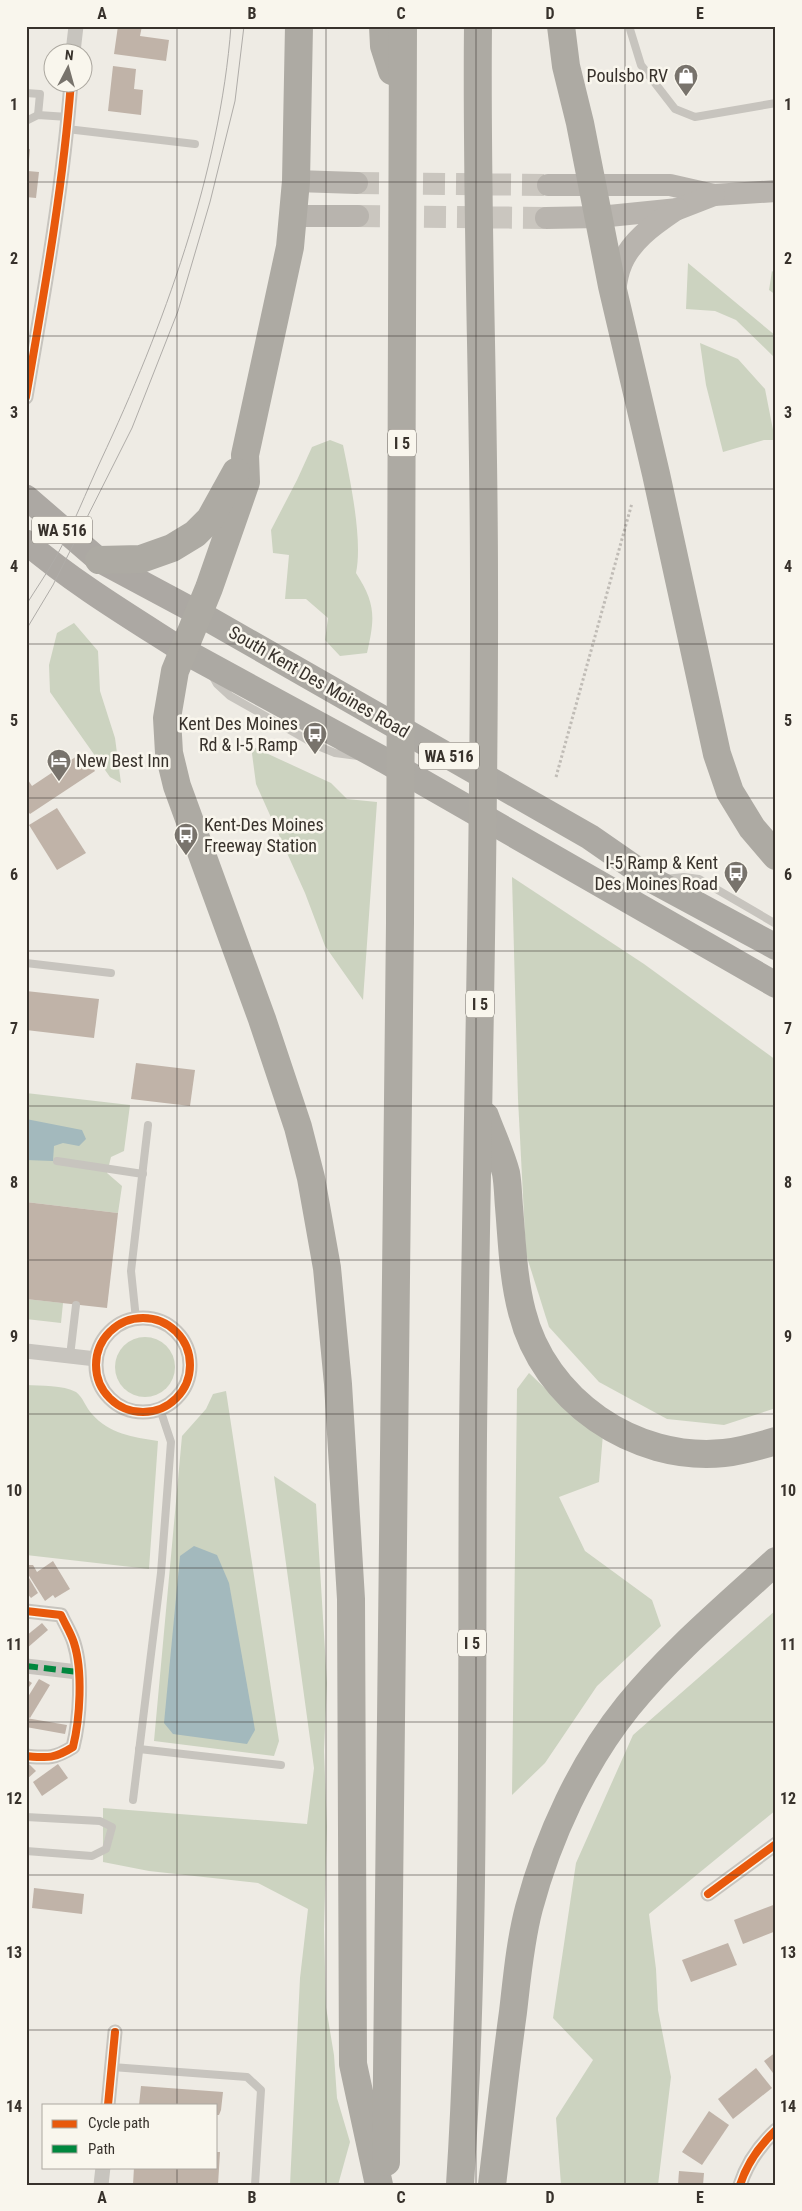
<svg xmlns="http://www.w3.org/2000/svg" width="802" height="2211" viewBox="0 0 802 2211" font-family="'Roboto Condensed',sans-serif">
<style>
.green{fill:#ccd3c0}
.water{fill:#a3b9bd}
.building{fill:#c0b3a8}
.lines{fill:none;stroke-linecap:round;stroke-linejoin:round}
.secondary-tunnel{stroke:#cac6bf;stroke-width:22;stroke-dasharray:22 11;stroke-linecap:butt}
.path{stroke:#c0bcb6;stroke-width:3;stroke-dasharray:2.5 2.5;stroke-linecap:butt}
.service{stroke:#c7c4be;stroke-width:8}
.minor{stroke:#c7c4be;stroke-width:15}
.secondary{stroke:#b8b4ae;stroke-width:22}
.primary{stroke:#aca8a3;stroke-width:25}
.trunk{stroke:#aca9a3;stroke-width:26}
.motorway{stroke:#adaaa3;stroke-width:28}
.tram{stroke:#afaca8;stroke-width:1}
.quiet{stroke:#00873e;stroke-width:6;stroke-dasharray:12 6;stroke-linecap:butt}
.cycleway-casing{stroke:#f9f6ed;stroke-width:11}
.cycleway{stroke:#e8590c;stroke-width:8}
.grid{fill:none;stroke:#38322c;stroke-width:1;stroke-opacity:0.55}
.labels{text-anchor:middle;stroke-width:5;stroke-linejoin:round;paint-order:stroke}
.shield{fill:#f9f6ed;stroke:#726d66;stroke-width:1}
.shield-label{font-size:16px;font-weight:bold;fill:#38322c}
.poi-label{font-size:18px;fill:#38322c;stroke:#f9f6ed;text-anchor:end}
.street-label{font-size:18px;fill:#38322c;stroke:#f9f6ed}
.neatline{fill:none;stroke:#38322c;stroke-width:2}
.grid-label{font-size:16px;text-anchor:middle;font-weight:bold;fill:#38322c}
</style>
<rect width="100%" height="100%" fill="#eeebe4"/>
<!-- green -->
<g class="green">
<polygon points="688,263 776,336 776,359 736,320 715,311 686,309"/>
<polygon points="772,271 776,274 776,295 769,290"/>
<polygon points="700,343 738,359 765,389 775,440 764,440 723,452 706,385"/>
<path d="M330,440L343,445C350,479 363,540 356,573C376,604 375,618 367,653L340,656L325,640L328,618L306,599H285L289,555L273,553L271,530L297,480L312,447Z"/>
<polygon points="74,623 98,651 100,691 115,738 121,783 110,777 50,692 49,665 57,633"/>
<polygon points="251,746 331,783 347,799 377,802 363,1000 325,946 305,893 256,784"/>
<polygon points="512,877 644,964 776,1060 776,1408 724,1425 667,1419 599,1382 549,1327 526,1254 518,1099"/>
<polygon points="26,1093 130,1105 124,1151 111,1157 107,1173 122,1186 118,1213 26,1202"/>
<polygon points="26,1299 63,1303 61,1323 26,1319"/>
<circle cx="145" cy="1367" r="30"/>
<polygon points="529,1373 550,1393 603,1434 599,1482 559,1497 585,1551 652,1600 661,1626 597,1686 545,1763 512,1795 517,1389"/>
<path d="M26,1385C41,1386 63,1385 76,1392C83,1397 86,1408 92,1414C109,1434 133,1437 158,1441L149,1569L26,1555Z"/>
<polygon points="226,1391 279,1741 274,1756 154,1741 182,1436 206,1409 213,1394"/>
<polygon points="274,1476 316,1504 327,1683 324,1751 327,1827 324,1929 326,2007 334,2055 337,2098 350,2142 338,2185 290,2185 300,1978 308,1909 258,1883 149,1871 103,1862 103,1808 307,1824 314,1768"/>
<polygon points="776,1610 776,1810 649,1914 656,1969 658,2010 671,2077 658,2185 561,2185 556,2118 593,2060 553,2018 576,1863 633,1735"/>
</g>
<!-- water -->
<g class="water">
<polygon points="26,1119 82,1130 86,1139 79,1146 63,1143 54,1146 53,1161 26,1160"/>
<polygon points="194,1546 217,1555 229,1583 255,1730 247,1744 173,1734 164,1723 180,1556"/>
</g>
<!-- building -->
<g class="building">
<polygon points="118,26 142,26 140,36 169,40 166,61 114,54"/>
<polygon points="113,66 136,69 134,89 143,90 141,115 108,111"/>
<polygon points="30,149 28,171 39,172 36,198 26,197 26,150"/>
<polygon points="83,752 95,771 30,814 26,809 26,777 32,786"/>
<polygon points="57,808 86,853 57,870 29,825"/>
<polygon points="26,991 99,999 94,1038 26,1030"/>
<polygon points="136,1063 195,1070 190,1106 131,1099"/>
<polygon points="26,1202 118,1213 107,1308 26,1299"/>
<polygon points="53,1561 70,1589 55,1598 53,1595 45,1601 26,1571 26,1565 33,1565 37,1572"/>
<polygon points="26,1573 38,1593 31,1598 26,1592"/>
<polygon points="42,1623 48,1630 26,1649 26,1636"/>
<polygon points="26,1679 32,1683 26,1691"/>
<polygon points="39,1679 50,1685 30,1718 26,1716 26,1700"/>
<polygon points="26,1718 67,1725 65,1734 26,1727"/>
<polygon points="26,1761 36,1771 26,1780"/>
<polygon points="58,1764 68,1778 42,1796 33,1782"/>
<polygon points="34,1888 84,1894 82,1914 32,1908"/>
<polygon points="776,1904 776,1931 743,1944 734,1920"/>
<polygon points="728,1943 737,1965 691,1982 682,1960"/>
<polygon points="776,2052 776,2077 764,2061"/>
<polygon points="756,2068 772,2088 733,2119 718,2099"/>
<polygon points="141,2086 223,2092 221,2110 219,2115 216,2115 216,2105 139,2105"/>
<polygon points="709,2111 729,2125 702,2165 682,2152"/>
<polygon points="216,2152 220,2152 218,2185 133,2185 134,2167 216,2167"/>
<polygon points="679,2171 704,2173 703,2185 678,2185"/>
</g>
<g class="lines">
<!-- secondary-tunnel -->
<g class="secondary-tunnel">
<polyline points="357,183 548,185"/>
<polyline points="358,216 546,218"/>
</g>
<!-- path -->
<polyline class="path" points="556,777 632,503"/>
<!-- service -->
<g class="service">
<polyline points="629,26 641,65 675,109 695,117 776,103"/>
<polyline points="26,93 40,94 38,115"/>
<polyline points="26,121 38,115 68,117"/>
<polyline points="67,129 195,144"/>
<polyline points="213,677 217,684 230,696 318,746 335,753 358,756"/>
<polyline points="665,879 684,877 699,879 776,924"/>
<polyline points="26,963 111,973"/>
<polyline points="57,1161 143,1174"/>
<polyline points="136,1319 131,1271 148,1125"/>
<polyline points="70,1356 76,1305"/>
<polyline points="139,1749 281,1765"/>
<polyline points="133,1800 161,1573 171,1442 160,1409"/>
<polyline points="26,1817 100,1821 112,1827 106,1849 92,1856 26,1851"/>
<polyline points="112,2067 247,2077 261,2090 255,2185"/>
</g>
<!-- minor -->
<g class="minor">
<polyline points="73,52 76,26"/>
<path d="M26,397C44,293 63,188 71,82"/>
<circle cx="143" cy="1365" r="47"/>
<polyline points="26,1351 96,1359"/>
<path d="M26,1611L61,1615C65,1624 71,1633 74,1643C83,1671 80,1719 73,1747C54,1759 48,1758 26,1756"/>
<polyline points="26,1666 78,1672"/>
<polyline points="708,1894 776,1844"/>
<polyline points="108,2105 115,2032"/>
<polyline points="101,2185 103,2167"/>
<path d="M740,2185C747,2163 759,2146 776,2130"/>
</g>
<!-- secondary -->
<g class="secondary">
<polyline points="296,181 357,183"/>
<polyline points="548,185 670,185 714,195 776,191"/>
<polyline points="293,216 358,216"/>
<polyline points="546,218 599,217 678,209 714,195"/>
<path d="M614,295C616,286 617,276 620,268C629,241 655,224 677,209"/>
</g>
<!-- primary -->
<g class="primary">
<polyline points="26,497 99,560 198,613"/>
<path d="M26,542C74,583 129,616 182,650"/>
</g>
<!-- trunk -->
<g class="trunk">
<polyline points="198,613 590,837 652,880 776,947"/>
<polyline points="182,650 384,760 776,985"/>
</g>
<!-- motorway -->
<g class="motorway">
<polyline points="299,26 296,181 290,247 245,455 246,482 209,588 175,671 167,718 169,753 177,786 262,1019 298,1127 311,1178 327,1268 338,1384 351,1599 353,2064 379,2185"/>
<polyline points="383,26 384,46 392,71"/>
<polyline points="561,26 566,66 580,123 612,286 656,474 717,754 730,792 752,828 776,856"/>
<polyline points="99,560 141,559 172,548 195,534 210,519 236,472"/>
<path d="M485,1116C492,1135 501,1154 506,1173C508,1184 508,1196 509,1207C512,1242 513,1278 522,1312C544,1400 634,1462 724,1453C742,1451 759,1446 776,1441"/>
<polyline points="386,2162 400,923 403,26"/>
<path d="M460,2185C476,1936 471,1686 473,1436C476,1151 485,865 484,579C484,395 476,211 478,26"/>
<path d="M492,2185C499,2127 505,2070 513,2012C517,1978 520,1942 529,1908C548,1837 582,1763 628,1706C671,1653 726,1607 776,1561"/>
</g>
<!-- tram -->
<g class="tram">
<path d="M26,605C36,589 47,573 56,557C73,526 86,492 101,460C163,328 220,173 231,26"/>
<polyline points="26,630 53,585 132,428 178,311 210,202 235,101 244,26"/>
</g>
<!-- quiet -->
<polyline class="quiet" points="26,1666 78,1672"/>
<defs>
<g id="cycleway">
<path d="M26,397C44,293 63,188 71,82"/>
<circle cx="143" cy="1365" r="47"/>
<path d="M26,1611L61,1615C65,1624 71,1633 74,1643C83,1671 80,1719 73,1747C54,1759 48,1758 26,1756"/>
<polyline points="708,1894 776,1844"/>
<polyline points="108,2105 115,2032"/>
<path d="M740,2185C747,2163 759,2146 776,2130"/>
</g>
</defs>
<!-- cycleway casing -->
<use href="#cycleway" class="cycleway-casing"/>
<!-- cycleway -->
<use href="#cycleway" class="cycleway"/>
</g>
<!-- grid -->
<path class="grid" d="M177,26V2105M326,26V2185M476,26V2185M625,26V2185M26,182H776M26,336H776M26,489H776M26,644H776M26,798H776M26,951H776M26,1106H776M26,1260H776M26,1414H776M26,1568H776M26,1722H776M26,1875H776M26,2030H776M177,2167V2185"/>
<!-- icons -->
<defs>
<symbol id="shop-pin" viewBox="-11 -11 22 30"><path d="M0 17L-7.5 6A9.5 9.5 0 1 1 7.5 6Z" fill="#78736c" stroke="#f9f6ed"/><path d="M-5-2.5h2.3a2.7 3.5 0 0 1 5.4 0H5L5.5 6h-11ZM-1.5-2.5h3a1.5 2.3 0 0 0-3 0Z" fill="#fff"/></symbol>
<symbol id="bus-pin" viewBox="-11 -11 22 30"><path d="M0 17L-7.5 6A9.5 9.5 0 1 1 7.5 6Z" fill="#78736c" stroke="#f9f6ed"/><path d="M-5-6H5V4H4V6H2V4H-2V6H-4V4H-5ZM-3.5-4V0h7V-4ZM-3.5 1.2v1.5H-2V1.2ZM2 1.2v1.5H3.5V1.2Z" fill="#fff"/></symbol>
<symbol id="hotel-pin" viewBox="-11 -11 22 30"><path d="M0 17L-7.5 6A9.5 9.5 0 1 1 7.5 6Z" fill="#78736c" stroke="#f9f6ed"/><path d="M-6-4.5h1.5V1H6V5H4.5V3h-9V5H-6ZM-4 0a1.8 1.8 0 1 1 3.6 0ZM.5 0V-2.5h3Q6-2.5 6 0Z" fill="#fff"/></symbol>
</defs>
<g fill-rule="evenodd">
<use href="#shop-pin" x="672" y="62" width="28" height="38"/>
<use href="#bus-pin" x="301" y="720" width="28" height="38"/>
<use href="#hotel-pin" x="45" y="747" width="28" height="38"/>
<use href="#bus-pin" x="172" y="821" width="28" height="38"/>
<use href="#bus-pin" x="722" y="859" width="28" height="38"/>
</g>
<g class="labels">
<!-- shield labels -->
<g class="shield">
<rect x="388" y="429.5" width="28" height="27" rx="4"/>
<rect x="32" y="516.5" width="60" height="27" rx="4"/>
<rect x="419" y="742.5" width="60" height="27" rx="4"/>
<rect x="466" y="990.5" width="28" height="27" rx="4"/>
<rect x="458" y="1629.5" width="28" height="27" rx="4"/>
</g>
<g class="shield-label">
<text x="402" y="449">I 5</text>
<text x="62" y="536">WA 516</text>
<text x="449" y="762">WA 516</text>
<text x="480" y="1010">I 5</text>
<text x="472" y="1649">I 5</text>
</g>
<!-- poi labels -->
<g class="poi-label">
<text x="668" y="82">Poulsbo RV</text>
<text x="298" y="730">Kent Des Moines<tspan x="298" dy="21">Rd &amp; I-5 Ramp</tspan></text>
<text x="76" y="767" text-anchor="start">New Best Inn</text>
<text x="204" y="831" text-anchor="start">Kent-Des Moines<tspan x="204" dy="21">Freeway Station</tspan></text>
<text x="718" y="869">I-5 Ramp &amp; Kent<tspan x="718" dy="21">Des Moines Road</tspan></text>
</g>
<!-- street labels -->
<g class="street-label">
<text transform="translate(319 682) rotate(30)" y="6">South Kent Des Moines Road</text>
</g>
</g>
<!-- border -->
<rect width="802" height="2211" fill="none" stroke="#f9f6ed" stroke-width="55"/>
<!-- legend -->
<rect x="42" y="2104" width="175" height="65" fill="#f9f6ed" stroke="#aca8a0"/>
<rect x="52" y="2120" width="25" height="8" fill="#e8590c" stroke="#aca8a0"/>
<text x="88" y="2128" font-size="15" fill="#38322c">Cycle path</text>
<rect x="52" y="2145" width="25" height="8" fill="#00873e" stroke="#aca8a0"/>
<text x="88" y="2154" font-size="15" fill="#38322c">Path</text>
<!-- north arrow -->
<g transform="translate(68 68) rotate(6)"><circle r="24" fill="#f9f6ed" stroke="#aca8a0"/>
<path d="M0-4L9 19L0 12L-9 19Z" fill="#78736c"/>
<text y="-8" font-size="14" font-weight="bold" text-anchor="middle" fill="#38322c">N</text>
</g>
<rect x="28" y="28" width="746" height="2156" class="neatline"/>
<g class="grid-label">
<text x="102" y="19">A</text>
<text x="252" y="19">B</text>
<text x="401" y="19">C</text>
<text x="550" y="19">D</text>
<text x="700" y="19">E</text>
<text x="14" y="110">1</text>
<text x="788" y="110">1</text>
<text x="14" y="264">2</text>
<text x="788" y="264">2</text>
<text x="14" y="418">3</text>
<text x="788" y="418">3</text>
<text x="14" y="572">4</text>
<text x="788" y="572">4</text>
<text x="14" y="726">5</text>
<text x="788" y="726">5</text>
<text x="14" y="880">6</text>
<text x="788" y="880">6</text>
<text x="14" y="1034">7</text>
<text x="788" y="1034">7</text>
<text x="14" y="1188">8</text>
<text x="788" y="1188">8</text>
<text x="14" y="1342">9</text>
<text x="788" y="1342">9</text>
<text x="14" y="1496">10</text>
<text x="788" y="1496">10</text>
<text x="14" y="1650">11</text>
<text x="788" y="1650">11</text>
<text x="14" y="1804">12</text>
<text x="788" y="1804">12</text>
<text x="14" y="1958">13</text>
<text x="788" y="1958">13</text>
<text x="14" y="2112">14</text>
<text x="788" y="2112">14</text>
<text x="102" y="2203">A</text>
<text x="252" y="2203">B</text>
<text x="401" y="2203">C</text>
<text x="550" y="2203">D</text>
<text x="700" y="2203">E</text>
</g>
</svg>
